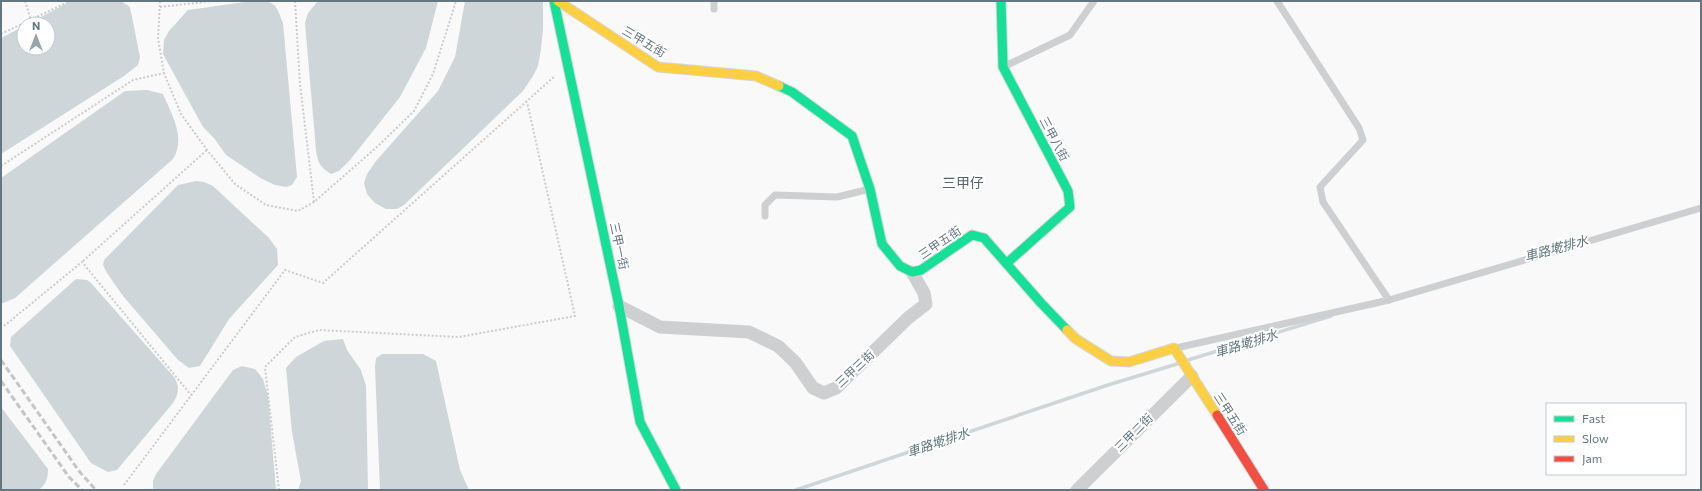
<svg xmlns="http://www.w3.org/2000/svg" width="1702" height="491" viewBox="0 0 1702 491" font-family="Commissioner,'Noto Sans TC',sans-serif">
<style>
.water{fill:#ced6d9}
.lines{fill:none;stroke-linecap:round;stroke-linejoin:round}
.stream{stroke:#ced6d9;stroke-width:3.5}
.fast-casing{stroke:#d5d6d7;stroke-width:11}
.slow-casing{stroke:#d5d6d7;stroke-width:11}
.jam-casing{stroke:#d5d6d7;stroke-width:11}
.path{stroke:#cbcccd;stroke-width:2;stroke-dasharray:2 2;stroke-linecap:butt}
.lane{stroke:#cecfd0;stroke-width:7}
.street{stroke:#cecfd0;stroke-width:13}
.fast{stroke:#16e098;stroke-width:9}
.slow{stroke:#ffcf43;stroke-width:9}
.jam{stroke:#f24e42;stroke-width:9}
.rail{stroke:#c3c5c6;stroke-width:3;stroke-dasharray:6 3;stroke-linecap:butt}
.labels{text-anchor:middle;stroke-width:4;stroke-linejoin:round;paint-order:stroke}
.street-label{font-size:12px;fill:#657683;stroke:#fff}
.water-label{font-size:13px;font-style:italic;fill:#60757c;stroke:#fff}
.quarter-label{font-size:14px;fill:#57646e;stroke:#fff}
</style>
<rect width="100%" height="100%" fill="#f9f9f9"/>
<!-- water -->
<g class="water">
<polygon points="71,1 121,1 130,7 140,57 138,65 124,76 1,154 1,38 24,26 24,48 48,48 48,24 28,24"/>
<path d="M252,1C275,1 275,2 283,23L297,177L292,185L286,187L275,185L262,179L226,155L214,138L203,127L163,54L164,40L169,31L188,10Z"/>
<path d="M318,1H438L426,48L400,97L350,160L339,171L331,174C319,166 318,163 316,150L305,23L308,13Z"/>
<polygon points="465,1 543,1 543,29 541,49 538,66 533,76 523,91 404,205 397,209 386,209 375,203 367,194 364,183 367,174 376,161 438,91 455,57"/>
<path d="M147,90L163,94C172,115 186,138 173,159L15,298L1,304V178L125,91Z"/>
<polygon points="196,181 204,182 213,186 269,238 277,249 278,265 229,319 200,366 189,368 178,360 123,296 107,273 103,265 104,260 178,185"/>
<path d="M76,279L87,280L91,283L174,377C180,387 179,393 173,403L117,470L108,472L91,463L10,346L11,337Z"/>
<polygon points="343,339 347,350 361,370 366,386 368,490 298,490 301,481 292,432 286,368 296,357 324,341"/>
<polygon points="382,354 423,354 436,361 460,470 469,490 380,490 375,367 376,358"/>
<polygon points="242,366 255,369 263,379 268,396 276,490 153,490 153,481 156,474 233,370"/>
<path d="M1,407L48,469C48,479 46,484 39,490H1Z"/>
</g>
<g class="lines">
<!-- stream -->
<g class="stream">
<polyline points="1188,360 1331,316"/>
<polyline points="796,490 1108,385 1177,364"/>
</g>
<defs>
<g id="fast">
<polyline points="554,1 619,306 640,422 676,490"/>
<polyline points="1001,1 1003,67 1068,191 1070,207 1007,263"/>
<polyline points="779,86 792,92 852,136 870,189 882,244 900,266 912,272 921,270 972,235 984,238 1041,303 1067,330"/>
</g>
<g id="slow">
<polyline points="558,1 658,67 756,76 779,86"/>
<polyline points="1067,330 1076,339 1111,361 1129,362 1174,348 1217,415"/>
</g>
<polyline id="jam" points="1217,415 1264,490"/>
</defs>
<!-- fast casing -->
<use href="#fast" class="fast-casing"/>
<!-- slow casing -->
<use href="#slow" class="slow-casing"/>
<!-- jam casing -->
<use href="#jam" class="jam-casing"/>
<!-- path -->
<g class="path">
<polyline points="25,1 31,20"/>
<polyline points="160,1 158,38 164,73 181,114 207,150 235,184 266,205 298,211 314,202 377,147 414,111 433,74 456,1"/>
<polyline points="295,1 300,84 314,202"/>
<polyline points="160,7 213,1"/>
<polyline points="1,34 70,1"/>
<polyline points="1,166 133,80 164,73"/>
<polyline points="83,261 207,150"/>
<polyline points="4,326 82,262 191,395"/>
<polyline points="124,485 285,270 323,283 555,76"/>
<polyline points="279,490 265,367 295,337 319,330 459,337 575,316 527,102"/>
</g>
<!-- lane -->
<g class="lane">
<polyline points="714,1 714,9"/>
<polyline points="1277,1 1359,128 1363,140 1320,187 1323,202 1389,300"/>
<polyline points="1005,66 1070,35 1094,1"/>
<polyline points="765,216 765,205 775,195 837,197 870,189"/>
<polyline points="1176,348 1389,300 1701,208"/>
</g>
<!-- street -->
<g class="street">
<polyline points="619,306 660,327 749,332 778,346 795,362 813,388 824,393 836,388 908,318 926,304 924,293 912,272"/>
<polyline points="1077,490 1192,376"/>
</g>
<!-- fast -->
<use href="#fast" class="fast"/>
<!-- slow -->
<use href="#slow" class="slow"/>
<!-- jam -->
<use href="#jam" class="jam"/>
<!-- rail -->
<g class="rail">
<polyline points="1,360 79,471 96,490"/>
<polyline points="1,381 69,477 82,490"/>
</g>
</g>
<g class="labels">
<!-- street labels -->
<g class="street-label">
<text transform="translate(644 42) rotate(31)" y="4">三甲五街</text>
<text transform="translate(1054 139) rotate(62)" y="4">三甲八街</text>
<text transform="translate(940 243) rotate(-34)" y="4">三甲五街</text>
<text transform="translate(619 246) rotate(78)" y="4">三甲一街</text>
<text transform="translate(855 369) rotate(-43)" y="4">三甲三街</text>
<text transform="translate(1230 414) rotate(57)" y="4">三甲五街</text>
<text transform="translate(1134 433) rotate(-45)" y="4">三甲二街</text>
</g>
<!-- water labels -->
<g class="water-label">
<text transform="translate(1556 248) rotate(-15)" y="5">車路墘排水</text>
<text transform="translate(1246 343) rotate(-17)" y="5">車路墘排水</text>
<text transform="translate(938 442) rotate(-19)" y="5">車路墘排水</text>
</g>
<!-- quarter labels -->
<g class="quarter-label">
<text x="963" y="188">三甲仔</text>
</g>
</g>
<!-- border -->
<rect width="1702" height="491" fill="none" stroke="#657683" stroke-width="4"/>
<!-- legend -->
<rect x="1546" y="403" width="140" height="72" fill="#ffffff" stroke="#c1c8cd"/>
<rect x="1554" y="416" width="20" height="6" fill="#16e098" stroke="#c1c8cd"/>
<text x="1582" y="423" font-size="12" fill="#657683">Fast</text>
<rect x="1554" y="436" width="20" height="6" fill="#ffcf43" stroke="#c1c8cd"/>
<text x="1582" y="443" font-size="12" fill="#657683">Slow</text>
<rect x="1554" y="456" width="20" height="6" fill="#f24e42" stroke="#c1c8cd"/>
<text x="1582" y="463" font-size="12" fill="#657683">Jam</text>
<!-- north arrow -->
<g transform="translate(36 36)"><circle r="19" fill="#ffffff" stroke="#c1c8cd"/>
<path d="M0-3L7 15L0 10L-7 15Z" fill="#99a4ac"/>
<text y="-6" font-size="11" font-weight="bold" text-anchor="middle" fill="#657683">N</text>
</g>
</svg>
